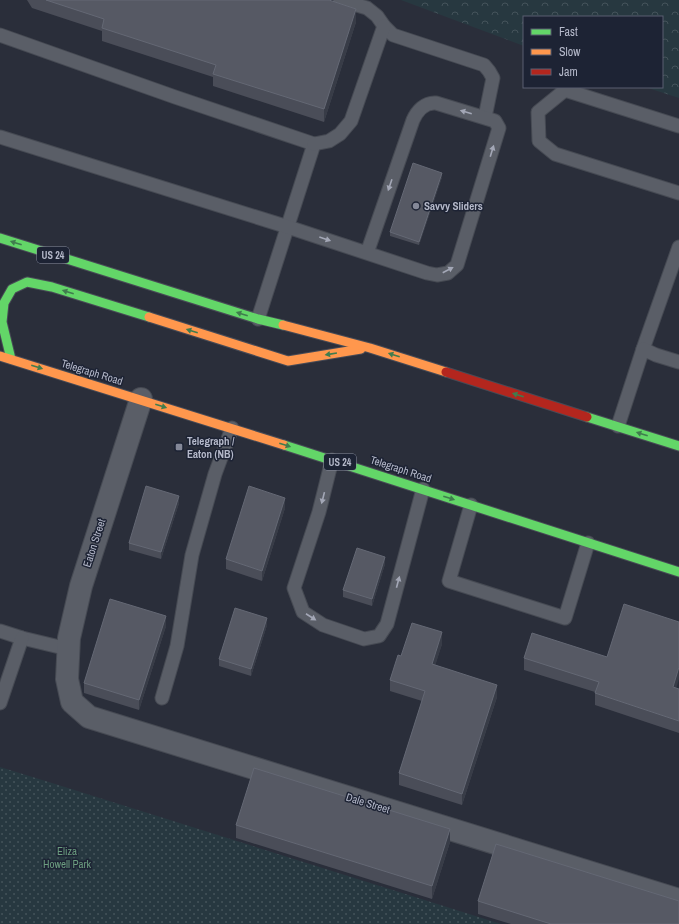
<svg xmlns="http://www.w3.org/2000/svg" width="679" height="924" viewBox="0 0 679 924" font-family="'Archivo Narrow',sans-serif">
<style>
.grass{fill:url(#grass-dots)}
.forest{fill:url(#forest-crowns)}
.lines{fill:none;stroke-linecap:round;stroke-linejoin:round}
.lane-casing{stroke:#464a53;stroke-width:15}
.street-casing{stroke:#464a53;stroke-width:24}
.fast-casing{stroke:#484b56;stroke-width:11}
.slow-casing{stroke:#484b56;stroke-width:11}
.jam-casing{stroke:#484b56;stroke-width:11}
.lane{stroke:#5a5e67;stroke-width:13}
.street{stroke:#5a5e67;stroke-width:22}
.fast{stroke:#63d668;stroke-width:9}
.slow{stroke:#ff974d;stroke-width:9}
.jam{stroke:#b3261e;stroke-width:9}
.wall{fill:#4a4d58}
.shaded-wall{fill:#383c47}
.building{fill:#565964;stroke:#646874}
.oneway{fill:#a3a7b6}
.oneway2{fill:#407c4e}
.poi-dot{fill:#848898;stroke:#1d2334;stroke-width:1.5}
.labels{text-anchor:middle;stroke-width:3;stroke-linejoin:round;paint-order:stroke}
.shield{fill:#1d2334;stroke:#878c9d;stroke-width:1}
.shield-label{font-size:10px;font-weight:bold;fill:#b5b9ca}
.poi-label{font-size:11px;font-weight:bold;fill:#b5b9ca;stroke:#1d2334;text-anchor:start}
.street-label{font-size:11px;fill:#b5b9ca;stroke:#1d2334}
.park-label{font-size:11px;fill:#6b9c7f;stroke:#1d2334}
</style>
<defs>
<pattern id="grass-dots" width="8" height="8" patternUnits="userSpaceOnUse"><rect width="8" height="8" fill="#273840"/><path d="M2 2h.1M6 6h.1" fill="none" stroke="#44535a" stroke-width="1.8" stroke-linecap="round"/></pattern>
<pattern id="forest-crowns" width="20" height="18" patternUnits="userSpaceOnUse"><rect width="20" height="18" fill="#273840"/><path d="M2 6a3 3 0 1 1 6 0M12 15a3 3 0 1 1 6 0" fill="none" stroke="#44535a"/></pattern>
</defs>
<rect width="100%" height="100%" fill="#2a2e3a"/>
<!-- grass -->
<polygon class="grass" points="0,767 52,783 501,924 0,924"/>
<!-- forest -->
<polygon class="forest" points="401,0 679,0 679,98 645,87 662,87 662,17 524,17 524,46"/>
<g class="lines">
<defs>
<g id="lane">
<polyline points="340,0 367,8 377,16 384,26 393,35 484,65 489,71 493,78 485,117"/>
<polyline points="0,35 175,97 314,144 258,319"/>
<polyline points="679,126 565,90 538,112 539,141 555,154 679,193"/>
<path d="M0,137L288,227L427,273L437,275L448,273L457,265L499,128L495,121L436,103C425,102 417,111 413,120L367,253"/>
<polyline points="314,144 329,141 340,134 351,121 384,26"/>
<polyline points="643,349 679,247"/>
<polyline points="618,426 643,349 656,355 679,362"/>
<polyline points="332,460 319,512 294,588 303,612 323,625 364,639 379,636 387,624 423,489"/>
<polyline points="471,505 449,581 565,618 588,543"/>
<polyline points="0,631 22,638 68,649"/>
<polyline points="162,698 177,646 192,555 215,474 232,428"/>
<polyline points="0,703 22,638"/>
</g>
<polyline id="street" points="141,399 81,586 69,638 67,679 72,702 89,717 679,900"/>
<g id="fast">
<polyline points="0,238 258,319 283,325"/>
<polyline points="11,359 2,322 4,303 12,289 27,282 52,287 149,317"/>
<polyline points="587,417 679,446"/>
<polyline points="284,445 679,572"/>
</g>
<g id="slow">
<polyline points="149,317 288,361 361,349"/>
<polyline points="283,325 370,348 446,372"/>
<polyline points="0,356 284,445"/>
</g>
<polyline id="jam" points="446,372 587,417"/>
</defs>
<!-- lane casing -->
<use href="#lane" class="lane-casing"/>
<!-- street casing -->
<use href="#street" class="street-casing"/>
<!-- fast casing -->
<use href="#fast" class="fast-casing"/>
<!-- slow casing -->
<use href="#slow" class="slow-casing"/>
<!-- jam casing -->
<use href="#jam" class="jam-casing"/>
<!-- lane -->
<use href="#lane" class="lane"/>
<!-- street -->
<use href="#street" class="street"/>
<!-- fast -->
<use href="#fast" class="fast"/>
<!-- slow -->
<use href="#slow" class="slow"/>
<!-- jam -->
<use href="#jam" class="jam"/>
</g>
<!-- wall -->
<g class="wall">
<polygon points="27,0 329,0 356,22 324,122 213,86 213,77 102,41 102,31 32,8"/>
<polygon points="442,177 419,245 390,236 390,232"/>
<polygon points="179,503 161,559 129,550 129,543"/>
<polygon points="285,508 262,581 226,569 226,559"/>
<polygon points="385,564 372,606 343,597 343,590"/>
<polygon points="267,625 251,676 219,666 219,659"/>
<polygon points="166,626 139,710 84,693 84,683"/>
<polygon points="442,644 435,665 497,697 462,805 399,785 399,773 422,701 390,691 390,680 401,656"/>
<polygon points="524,658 679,689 679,733 595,705 595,692 524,670"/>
<polygon points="236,825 450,842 432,899 236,838"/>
<polygon points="478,901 679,924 511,924 478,914"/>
</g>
<!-- shaded-wall -->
<g class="shaded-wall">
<polygon points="356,9 356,22 324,122 324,109"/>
<polygon points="442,173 442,177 419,245 419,242"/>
<polygon points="179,496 179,503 161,559 161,552"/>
<polygon points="285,498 285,508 262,581 262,571"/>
<polygon points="385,557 385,564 372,606 372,599"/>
<polygon points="166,616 166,626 139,710 139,700"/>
<polygon points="267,618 267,625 251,676 251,669"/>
<polygon points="442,632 442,644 432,676 432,664"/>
<polygon points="679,667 679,679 673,699 673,687"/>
<polygon points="497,685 497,697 462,805 462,794"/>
<polygon points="450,829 450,842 432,899 432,886"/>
</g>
<!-- building -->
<g class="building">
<polygon points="46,0 329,0 356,9 324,109 213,74 216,65 102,28 104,19"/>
<polygon points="413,163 442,173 419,242 390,232"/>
<polygon points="146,486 179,496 161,552 129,543"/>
<polygon points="249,486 285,498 262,571 226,559"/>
<polygon points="357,548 385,557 372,599 343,590"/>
<polygon points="110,599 166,616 139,700 84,683"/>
<polygon points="624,604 679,622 679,667 673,687 679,689 679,721 595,693 599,682 524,658 532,633 607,657"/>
<polygon points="235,608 267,618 251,669 219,659"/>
<polygon points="412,623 442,632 432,664 497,685 462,794 399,773 425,691 390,680 398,655 401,656"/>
<polygon points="254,768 450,829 432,886 236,825"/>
<polygon points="496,844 679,901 679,924 551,924 478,901"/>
</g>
<!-- one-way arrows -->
<defs><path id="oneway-solid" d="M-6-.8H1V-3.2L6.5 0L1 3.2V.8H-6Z"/></defs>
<g class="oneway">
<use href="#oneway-solid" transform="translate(466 112) rotate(-164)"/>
<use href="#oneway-solid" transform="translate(492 151) rotate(-73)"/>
<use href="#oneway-solid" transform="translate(390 185) rotate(109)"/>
<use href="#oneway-solid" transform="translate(325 239) rotate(19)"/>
<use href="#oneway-solid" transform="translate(448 270) rotate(-28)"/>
<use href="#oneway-solid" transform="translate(323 498) rotate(104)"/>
<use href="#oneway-solid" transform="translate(398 582) rotate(-75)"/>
<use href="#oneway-solid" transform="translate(311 617) rotate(33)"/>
</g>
<g class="oneway2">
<use href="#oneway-solid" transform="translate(16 243) rotate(-162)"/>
<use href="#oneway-solid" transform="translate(68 292) rotate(-163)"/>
<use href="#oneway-solid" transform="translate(242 314) rotate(-163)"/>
<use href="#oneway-solid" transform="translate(192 331) rotate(-163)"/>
<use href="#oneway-solid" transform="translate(331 354) rotate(171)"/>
<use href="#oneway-solid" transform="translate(394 355) rotate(-162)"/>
<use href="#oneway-solid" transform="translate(37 367) rotate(17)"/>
<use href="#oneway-solid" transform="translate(518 395) rotate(-162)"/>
<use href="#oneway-solid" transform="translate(161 406) rotate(17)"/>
<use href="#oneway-solid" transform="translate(642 434) rotate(-162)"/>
<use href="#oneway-solid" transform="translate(285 445) rotate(18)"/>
<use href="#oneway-solid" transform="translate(449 498) rotate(18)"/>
</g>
<!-- markers -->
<g class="poi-dot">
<circle cx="416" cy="206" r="4"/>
<rect x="175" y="443" width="8" height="8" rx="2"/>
</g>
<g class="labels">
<!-- shield labels -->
<g class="shield">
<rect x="37" y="247" width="32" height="16" rx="3"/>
<rect x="324" y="454" width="32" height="16" rx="3"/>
</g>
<g class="shield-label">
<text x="53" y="259">US 24</text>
<text x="340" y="466">US 24</text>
</g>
<!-- poi labels -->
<g class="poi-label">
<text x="424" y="210">Savvy Sliders</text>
<text x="187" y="445">Telegraph /<tspan x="187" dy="13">Eaton (NB)</tspan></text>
</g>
<!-- street labels -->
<g class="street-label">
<text transform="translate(92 372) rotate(17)" y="4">Telegraph Road</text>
<text transform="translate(401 469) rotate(18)" y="4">Telegraph Road</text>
<text transform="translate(94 543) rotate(-72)" y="4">Eaton Street</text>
<text transform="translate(368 803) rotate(17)" y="4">Dale Street</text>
</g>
<!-- park labels -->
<g class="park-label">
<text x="67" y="855">Eliza<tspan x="67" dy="13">Howell Park</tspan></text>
</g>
</g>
<!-- legend -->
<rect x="523" y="16" width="140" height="72" fill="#1d2334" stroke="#5a5f70"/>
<rect x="531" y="29" width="20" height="6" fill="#63d668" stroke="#5a5f70"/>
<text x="559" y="36" font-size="12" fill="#b5b9ca">Fast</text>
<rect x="531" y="49" width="20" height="6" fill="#ff974d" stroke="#5a5f70"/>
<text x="559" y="56" font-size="12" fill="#b5b9ca">Slow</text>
<rect x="531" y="69" width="20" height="6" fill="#b3261e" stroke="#5a5f70"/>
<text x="559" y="76" font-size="12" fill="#b5b9ca">Jam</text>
</svg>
